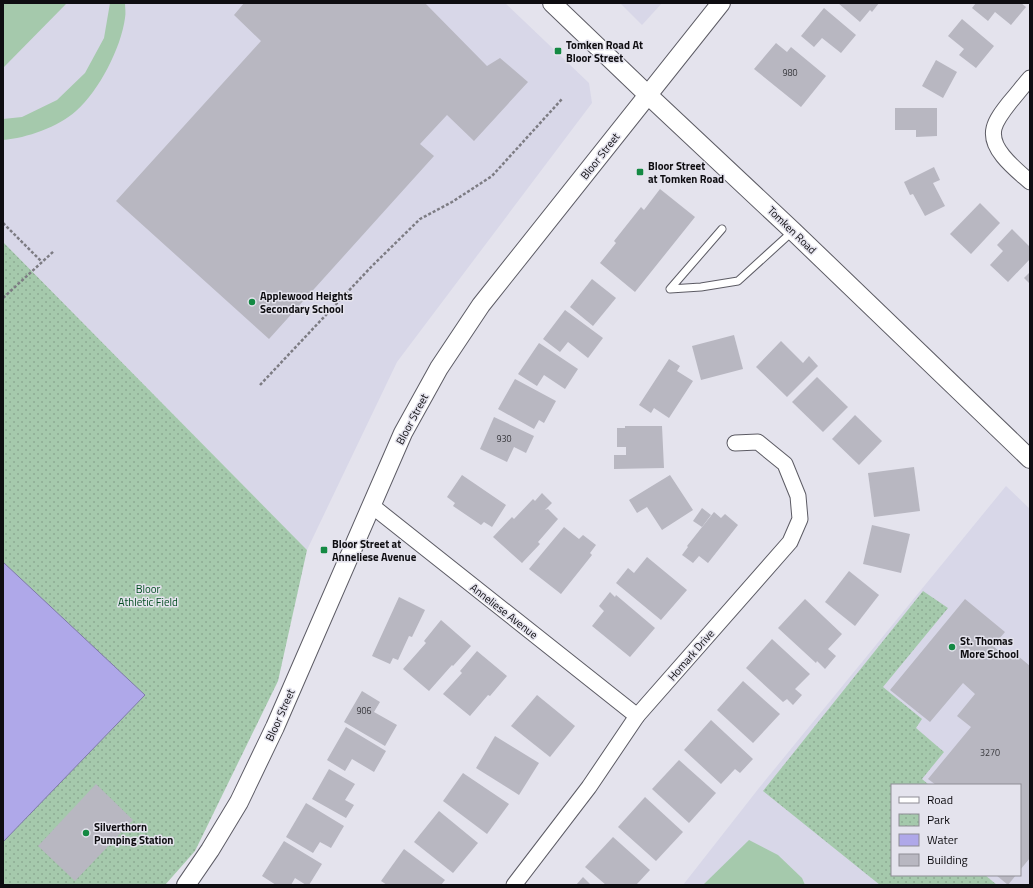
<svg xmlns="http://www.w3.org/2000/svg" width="1033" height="888" viewBox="0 0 1033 888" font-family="'Titillium Web',sans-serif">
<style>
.built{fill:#d8d7e8;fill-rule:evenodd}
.grass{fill:#a5c9ac}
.park{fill:url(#park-dots)}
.water{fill:#afa8e9;stroke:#7f7aa8}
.building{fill:#b8b7c1}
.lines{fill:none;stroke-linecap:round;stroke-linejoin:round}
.service-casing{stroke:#5c5b64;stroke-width:9}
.minor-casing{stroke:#5c5b64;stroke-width:17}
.tertiary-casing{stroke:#5c5b64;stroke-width:20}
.path{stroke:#7d7c83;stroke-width:2.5;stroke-dasharray:3 2;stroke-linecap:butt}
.service{stroke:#fff;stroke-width:7}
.minor{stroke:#fff;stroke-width:15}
.tertiary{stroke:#fff;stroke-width:18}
.poi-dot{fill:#148943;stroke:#e4e3ed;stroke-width:1.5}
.labels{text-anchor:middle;stroke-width:3;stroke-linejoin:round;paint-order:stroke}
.number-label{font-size:9px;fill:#38383d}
.poi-label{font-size:11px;font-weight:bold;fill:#0e0d11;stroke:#e4e3ed;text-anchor:start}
.street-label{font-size:11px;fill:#0e0d11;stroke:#e4e3ed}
.park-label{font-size:11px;fill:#034d21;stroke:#e4e3ed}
</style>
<defs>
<pattern id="park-dots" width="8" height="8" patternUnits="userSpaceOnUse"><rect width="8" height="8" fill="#a5c9ac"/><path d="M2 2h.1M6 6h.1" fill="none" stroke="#8dab93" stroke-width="1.8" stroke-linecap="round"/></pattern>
</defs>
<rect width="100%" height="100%" fill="#e4e3ed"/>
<!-- built -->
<g class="built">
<polygon points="3,3 505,3 589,83 592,103 397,362 307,550 3,242"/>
<polygon points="620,3 662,3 642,25"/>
<path d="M1006,486L1030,509V885H683L759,788ZM892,785H1020V875H892Z"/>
</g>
<!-- grass -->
<g class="grass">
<polygon points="3,3 67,3 3,68"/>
<path d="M110,3H125C125,8 126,13 125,18C121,48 99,91 76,111C58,127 27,138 3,140V119L22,117L57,100L85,73L104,38Z"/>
<polygon points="749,840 778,855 802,878 805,885 703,885"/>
</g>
<!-- park -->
<g class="park">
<polygon points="3,242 307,550 278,681 195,851 165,885 3,885"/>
<polygon points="923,591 948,608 883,687 922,719 916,728 944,752 922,779 929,785 892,785 892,875 985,875 997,885 880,885 763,791"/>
</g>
<!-- water -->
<polygon class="water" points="3,562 145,695 3,842"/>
<!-- building -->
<g class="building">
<polygon points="244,3 425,3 487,66 500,58 528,82 474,141 447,115 420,144 434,156 269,339 116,201 261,41 234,15"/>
<polygon points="838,3 879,3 872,12 870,10 860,22"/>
<polygon points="976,3 1021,3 1026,7 1011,25 995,12 988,21 972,8"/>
<polygon points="824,8 856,35 841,53 822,38 814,47 801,36"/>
<polygon points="962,19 994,46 976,68 959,55 964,49 948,36"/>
<polygon points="776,43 787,52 791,47 826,76 801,107 754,69"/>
<polygon points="936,60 957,72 943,98 922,86"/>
<polygon points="895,108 937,108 937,136 916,137 916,130 895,130"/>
<polygon points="934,167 940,180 933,183 945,206 925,216 913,194 910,195 904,182"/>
<polygon points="660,189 695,217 635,292 600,263 616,243 614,241 641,207 644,210"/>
<polygon points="980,203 1000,223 971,254 950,234"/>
<polygon points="1012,229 1030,247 1030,259 1008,282 990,265 1003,251 997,245"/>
<polygon points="1030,272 1030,284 1024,278"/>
<polygon points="592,279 616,298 593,326 570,307"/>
<polygon points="565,310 603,338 588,358 568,342 560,352 543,339"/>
<polygon points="734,335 743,369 701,380 692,346"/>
<polygon points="781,341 803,363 809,356 818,366 787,397 756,367"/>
<polygon points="539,343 578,369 565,389 544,375 537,386 518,374"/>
<polygon points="669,359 680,366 677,371 693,381 669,418 654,408 651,413 639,405"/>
<polygon points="817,377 848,407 823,432 792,402"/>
<polygon points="515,379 556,401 544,423 539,420 534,429 498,409"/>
<polygon points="855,415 882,441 859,465 832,439"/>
<polygon points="494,417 534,436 526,453 514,447 507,462 480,449"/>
<polygon points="625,426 662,426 664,468 614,469 614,455 626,455 626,447 617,447 617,428 625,428"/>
<polygon points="914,467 920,511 874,517 868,473"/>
<polygon points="462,475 506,505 492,527 484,522 481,525 453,506 455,503 447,497"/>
<polygon points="670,475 693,510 662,530 647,507 637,513 629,500"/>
<polygon points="542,493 552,503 545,510 548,509 558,519 538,542 540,544 522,563 493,537 512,517 514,519 533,499 535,501"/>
<polygon points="702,508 711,515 702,527 693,521"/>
<polygon points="714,512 721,518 725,514 738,525 708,563 699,556 693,563 682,555 688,547 687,546"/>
<polygon points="872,525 910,534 901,573 863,564"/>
<polygon points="564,527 579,539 583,535 596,545 590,553 592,555 561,594 529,569"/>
<polygon points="647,557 687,590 661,620 616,583 628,568 634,573"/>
<polygon points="849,571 879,595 855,626 825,602"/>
<polygon points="610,592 615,597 616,595 655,628 630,657 592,626 604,611 599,606"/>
<polygon points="399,597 425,610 412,637 409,636 398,660 393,658 390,664 372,656"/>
<polygon points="805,599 842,634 828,649 836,656 825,669 817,661 816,663 778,628"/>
<polygon points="965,599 1005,632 993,646 1006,657 1011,650 1030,666 1030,858 1020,870 1020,785 936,785 928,779 971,727 957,716 975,694 963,683 930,722 890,690"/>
<polygon points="441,620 471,646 453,666 452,665 429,691 403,669 426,643 424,641"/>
<polygon points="772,639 810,674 795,689 802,695 793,705 787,699 783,702 746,668"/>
<polygon points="477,651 507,676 490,696 488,695 470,716 443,694 462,673 460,671"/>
<polygon points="743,681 780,714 753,743 717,710"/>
<polygon points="362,691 380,702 374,712 397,725 385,746 344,722"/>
<polygon points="537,695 575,726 550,757 511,726"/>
<polygon points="711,720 753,759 740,773 735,769 721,784 684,750"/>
<polygon points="346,727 386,751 374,772 352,759 345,771 327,760"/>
<polygon points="495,736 539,763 519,795 476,768"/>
<polygon points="679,760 716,793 689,823 652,789"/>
<polygon points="329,769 355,784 345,800 354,805 346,818 312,799"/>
<polygon points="463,773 509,804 487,834 443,801"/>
<polygon points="96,784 133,820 75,881 38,846"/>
<polygon points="645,797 683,832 656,861 618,827"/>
<polygon points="306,803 344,826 331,848 320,842 313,853 286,837"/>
<polygon points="439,811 478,843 453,873 414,842"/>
<polygon points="613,837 650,870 636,885 606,885 585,867"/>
<polygon points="284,841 322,864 309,885 306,885 295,878 291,885 276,885 262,876"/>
<polygon points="404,849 445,880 441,885 387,885 381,881"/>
<polygon points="996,875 1016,875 1008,885"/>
<polygon points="583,877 591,885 576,885"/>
</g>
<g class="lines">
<defs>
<polyline id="service" points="722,229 670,289 701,287 738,281 793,231"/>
<g id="minor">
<path d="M1030,78C1023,86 1017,94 1010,102C995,121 985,134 1003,156C1011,166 1021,174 1030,182"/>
<polyline points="371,505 637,716"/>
<polyline points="514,885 589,787 637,716 790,542 800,519 798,496 785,464 758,442 735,443"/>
</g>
<g id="tertiary">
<polyline points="552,3 648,95 793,231 1030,459"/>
<polyline points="186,885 210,850 239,802 275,727 403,433 439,368 481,305 721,3"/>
</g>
</defs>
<!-- service casing -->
<use href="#service" class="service-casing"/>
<!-- minor casing -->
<use href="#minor" class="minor-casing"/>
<!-- tertiary casing -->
<use href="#tertiary" class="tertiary-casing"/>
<!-- path -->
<g class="path">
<polyline points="3,223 42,262"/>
<polyline points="3,298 54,251"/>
<polyline points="260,385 372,266 420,219 452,202 492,176 562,99"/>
</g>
<!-- service -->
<use href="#service" class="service"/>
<!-- minor -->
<use href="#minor" class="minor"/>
<!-- tertiary -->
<use href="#tertiary" class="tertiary"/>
</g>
<!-- markers -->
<g class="poi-dot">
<rect x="554" y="47" width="8" height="8" rx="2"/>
<rect x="636" y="168" width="8" height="8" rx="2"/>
<circle cx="252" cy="302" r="4"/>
<rect x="320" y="546" width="8" height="8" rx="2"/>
<circle cx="952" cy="647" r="4"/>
<circle cx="86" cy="833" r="4"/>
</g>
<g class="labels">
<!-- number labels -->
<g class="number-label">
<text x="790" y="76">980</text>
<text x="504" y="442">930</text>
<text x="364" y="714">906</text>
<text x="990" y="756">3270</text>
</g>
<!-- poi labels -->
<g class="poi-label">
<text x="566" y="49">Tomken Road At<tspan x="566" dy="13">Bloor Street</tspan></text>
<text x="648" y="170">Bloor Street<tspan x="648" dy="13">at Tomken Road</tspan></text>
<text x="260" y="300">Applewood Heights<tspan x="260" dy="13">Secondary School</tspan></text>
<text x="332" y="548">Bloor Street at<tspan x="332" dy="13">Anneliese Avenue</tspan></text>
<text x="960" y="645">St. Thomas<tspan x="960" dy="13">More School</tspan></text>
<text x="94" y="831">Silverthorn<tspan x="94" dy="13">Pumping Station</tspan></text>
</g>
<!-- street labels -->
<g class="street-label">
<text transform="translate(600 156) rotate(-52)" y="4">Bloor Street</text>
<text transform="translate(792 230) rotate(44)" y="4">Tomken Road</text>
<text transform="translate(412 419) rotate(-62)" y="4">Bloor Street</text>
<text transform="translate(504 611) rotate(38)" y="4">Anneliese Avenue</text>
<text transform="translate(691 655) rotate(-49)" y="4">Homark Drive</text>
<text transform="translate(280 715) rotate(-66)" y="4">Bloor Street</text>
</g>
<!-- park labels -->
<g class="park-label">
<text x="148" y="593">Bloor<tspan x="148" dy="13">Athletic Field</tspan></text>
</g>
</g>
<!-- border -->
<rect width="1033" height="888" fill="none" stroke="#0e0d11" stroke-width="8"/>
<!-- legend -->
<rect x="891" y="784" width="130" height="92" fill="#e4e3ed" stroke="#8e8d95"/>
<rect x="899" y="797" width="20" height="6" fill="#ffffff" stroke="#8e8d95"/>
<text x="927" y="804" font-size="12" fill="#0e0d11">Road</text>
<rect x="899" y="814" width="20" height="12" fill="url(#park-dots)" stroke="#8e8d95"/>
<text x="927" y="824" font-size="12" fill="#0e0d11">Park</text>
<rect x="899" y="834" width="20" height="12" fill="#afa8e9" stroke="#8e8d95"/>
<text x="927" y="844" font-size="12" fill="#0e0d11">Water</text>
<rect x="899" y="854" width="20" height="12" fill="#b8b7c1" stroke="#8e8d95"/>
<text x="927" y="864" font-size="12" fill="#0e0d11">Building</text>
</svg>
